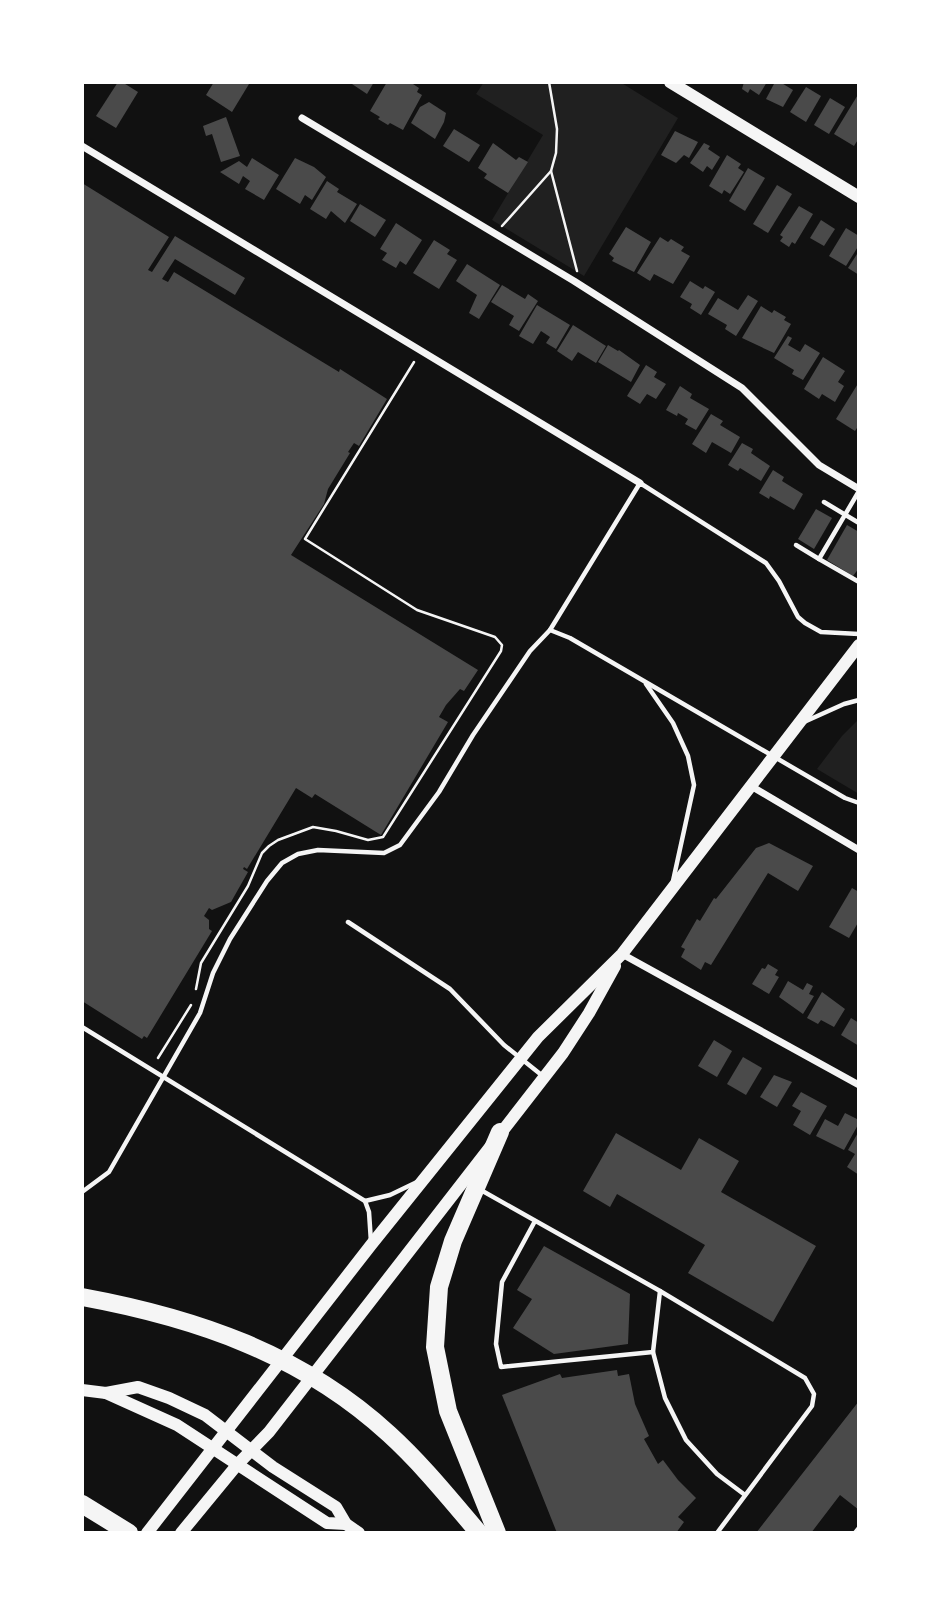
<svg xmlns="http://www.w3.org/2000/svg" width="941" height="1615" viewBox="0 0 941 1615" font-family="'IBM Plex Sans',sans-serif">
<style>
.green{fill:#202020}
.building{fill:#4a4a4a}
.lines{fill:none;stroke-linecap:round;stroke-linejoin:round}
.path{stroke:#f5f5f5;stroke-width:2.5}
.service{stroke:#f5f5f5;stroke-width:4.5}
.minor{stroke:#f5f5f5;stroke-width:7}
.tertiary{stroke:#f5f5f5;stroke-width:12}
.secondary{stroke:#f5f5f5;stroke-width:12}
.motorway{stroke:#f5f5f5;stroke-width:18}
</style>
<rect width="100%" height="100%" fill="#111"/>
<!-- green -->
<g class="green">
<polygon points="484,82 620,82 678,118 584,276 492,220 543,135 476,94"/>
<polygon points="859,719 859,794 817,769 842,736"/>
</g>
<!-- building -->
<g class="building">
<polygon points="118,82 122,82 138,92 116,128 96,116"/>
<polygon points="214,82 246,82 249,84 232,112 206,95"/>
<polygon points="349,82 374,82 367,94"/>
<polygon points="387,82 410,82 419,88 417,92 422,95 403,130 390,123 388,125 378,119 380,117 370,111"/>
<polygon points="744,82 767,82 759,95 750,89 748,93 742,89"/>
<polygon points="775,82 780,82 793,90 783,107 766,99"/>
<polygon points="806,87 821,96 806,122 790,112"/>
<polygon points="859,93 859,138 854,146 834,134"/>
<polygon points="830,98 845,107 829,134 814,125"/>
<polygon points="429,102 446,113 444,122 435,139 411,123 420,107"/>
<polygon points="226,117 240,156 221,162 212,134 206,136 203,126"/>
<polygon points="454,129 480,145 469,162 443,146"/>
<polygon points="675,131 698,142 689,158 684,155 676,163 661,155"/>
<polygon points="493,143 516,160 519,157 528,162 508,193 484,178 487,174 478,168"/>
<polygon points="704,143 710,146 708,149 720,157 712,170 707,166 703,172 690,163"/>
<polygon points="727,155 741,164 738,168 744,172 730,194 724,190 722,194 709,186"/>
<polygon points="252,158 279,175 264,200 245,189 250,181 243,176 239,184 220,172 239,161 247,167"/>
<polygon points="295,158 314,167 326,177 312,200 305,195 300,204 276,189"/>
<polygon points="748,168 765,178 745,211 729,201"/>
<polygon points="327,181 339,189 337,192 357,204 345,223 331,211 326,219 310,209"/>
<polygon points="82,183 169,237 148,270 152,272 175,236 245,278 235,295 175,259 162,279 168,282 174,272 339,372 340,369 387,399 359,446 354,443 348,452 350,453 328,489 324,504 291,555 478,670 464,691 460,689 446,705 439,717 448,722 381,835 315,794 312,798 296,788 247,869 244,867 243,869 248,872 231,902 212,910 209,908 204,916 209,920 209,929 212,931 147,1038 144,1036 142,1039 82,1001"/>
<polygon points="777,185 792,194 768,233 753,224"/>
<polygon points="360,204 386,220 375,237 350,221"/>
<polygon points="799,206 813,214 795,244 792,242 789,247 780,241 783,237 780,235"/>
<polygon points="821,220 835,229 824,246 810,238"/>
<polygon points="396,223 422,240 406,265 400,261 396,268 382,260 387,253 380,249"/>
<polygon points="626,227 651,242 634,272 612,261 614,258 609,254"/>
<polygon points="846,228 859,236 859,245 846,266 829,256"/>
<polygon points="660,237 668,242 671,239 684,247 681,251 690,256 673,284 654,274 650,281 637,273"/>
<polygon points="434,240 450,250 447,254 457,260 439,289 413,273"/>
<polygon points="859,251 859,275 848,268"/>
<polygon points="467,264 500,285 479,319 469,313 477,295 456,281"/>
<polygon points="690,281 703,289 705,286 715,292 701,315 690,308 692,304 680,297"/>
<polygon points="502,285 525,299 528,294 538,301 519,331 509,325 514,316 491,302"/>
<polygon points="748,295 758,301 736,336 725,329 727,325 708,314 718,298 738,310"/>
<polygon points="537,305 570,325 556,349 546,343 550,337 541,331 533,344 519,336"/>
<polygon points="761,306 772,313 774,310 786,317 784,320 791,324 774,353 742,338"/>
<polygon points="573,325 606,346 596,363 578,352 572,361 557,351"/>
<polygon points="788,336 792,338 788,345 800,352 805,344 820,353 803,380 792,374 794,370 774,358"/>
<polygon points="608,345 618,351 619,350 640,365 631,382 598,362"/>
<polygon points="823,357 845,371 838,382 844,386 835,402 822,394 819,399 804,389"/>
<polygon points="646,365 657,372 654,377 666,384 656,399 647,394 640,404 627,396"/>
<polygon points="859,382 859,425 855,431 836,419"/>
<polygon points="680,386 692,394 690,398 709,409 696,430 685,424 688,419 678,413 677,416 666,410"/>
<polygon points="711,414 723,421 720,425 740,437 731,453 712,442 706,453 692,444"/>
<polygon points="742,443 753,449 751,453 770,466 761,481 740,468 738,471 728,465"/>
<polygon points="773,470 784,477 782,481 803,494 794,510 770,496 769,499 759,493"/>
<polygon points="816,509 832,518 814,549 798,539"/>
<polygon points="847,525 859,532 859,568 853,576 827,560"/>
<polygon points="769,843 813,866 798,891 768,873 711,965 705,962 701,970 681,957 685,949 681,947 697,919 700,921 714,898 716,899 756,848"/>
<polygon points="852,888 859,892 859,921 849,938 829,927"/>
<polygon points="768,964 778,970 775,975 779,977 769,994 752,984 762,968 765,969"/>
<polygon points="788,981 803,990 807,983 813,986 809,994 814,996 803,1014 779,997"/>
<polygon points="822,992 845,1009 834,1027 821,1020 818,1024 807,1018"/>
<polygon points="851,1018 859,1023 859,1046 841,1035"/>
<polygon points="714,1040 732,1051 717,1077 698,1066"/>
<polygon points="743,1057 762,1068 746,1095 727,1084"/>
<polygon points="774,1075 792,1082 777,1107 760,1097"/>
<polygon points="801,1092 827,1106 810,1135 793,1125 801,1111 792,1106"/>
<polygon points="845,1113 859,1120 859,1123 844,1150 816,1136 825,1119 838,1126"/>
<polygon points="859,1131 859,1175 847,1167 855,1154 848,1150"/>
<polygon points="616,1133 681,1170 699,1138 739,1161 721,1192 816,1246 773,1322 688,1273 705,1245 617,1194 610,1207 583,1191"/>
<polygon points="544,1246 630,1294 628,1344 554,1354 513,1328 532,1299 517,1290"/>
<polygon points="617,1370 618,1376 629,1374 635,1404 649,1436 644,1439 658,1464 663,1460 678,1480 696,1498 678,1517 684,1522 676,1533 557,1533 502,1395 560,1374 562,1378"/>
<polygon points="859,1401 859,1510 840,1495 811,1533 756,1533"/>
</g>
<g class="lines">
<!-- path -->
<g class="path">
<polyline points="549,82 557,129 556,153 551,171 577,271"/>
<polyline points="502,226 551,171"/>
<polyline points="196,989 201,963 248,886 262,853 269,846 278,840 313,827 336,831 368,840 383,837 501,651 502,645 495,637 417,610 305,539 414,362"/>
<polyline points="158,1058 191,1005"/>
</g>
<!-- service -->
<g class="service">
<polyline points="859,491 819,559 859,582"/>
<polyline points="824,502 859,523"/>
<polyline points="796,545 819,559"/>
<polyline points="550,630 570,638 845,798 859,803"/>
<polyline points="646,684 673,723 688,756 694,785 673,881"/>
<polyline points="804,722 844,704 859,700"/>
<polyline points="348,922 450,989 504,1045 544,1077"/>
<polyline points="82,1027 365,1201 369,1212 371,1242"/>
<polyline points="479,1189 660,1291 805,1378 814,1394 812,1406 717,1533"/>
<polyline points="82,1192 109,1172 200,1013 213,973 230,939 267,881 282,863 298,854 318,850 384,853 400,845 439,792 473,735 530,651 550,630 640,483 766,563 779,581 798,617 805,623 821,632 859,634"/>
<polyline points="365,1201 390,1195 417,1182"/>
<polyline points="535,1221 502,1282 496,1344 501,1367 653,1352"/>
<polyline points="660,1291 653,1352 665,1398 686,1440 717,1474 745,1495"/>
<polyline points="855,1533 859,1528"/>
</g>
<!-- minor -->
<g class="minor">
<polyline points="302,118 574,281 742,388 819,465 859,489"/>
<polyline points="82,146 640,483"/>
<polyline points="751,786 859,850"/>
<polyline points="622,954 859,1085"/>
</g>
<!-- tertiary -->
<g class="tertiary">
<polyline points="670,82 859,197"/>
<polyline points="82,1390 106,1393 177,1425 327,1523 346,1524"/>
<polyline points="106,1393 138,1387 169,1398 205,1415 273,1467 336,1507 346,1524 359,1533"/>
</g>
<!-- secondary -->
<g class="secondary">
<polyline points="147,1533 371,1245 538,1037 622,954 859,645"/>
<polyline points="181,1533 237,1465 269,1432 563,1053 589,1013 615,966"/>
</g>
<!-- motorway -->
<g class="motorway">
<path d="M82,1297C196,1318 302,1354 389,1434C422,1464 450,1499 479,1533"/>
<polyline points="82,1504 129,1533"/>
<polyline points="497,1533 448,1411 435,1347 439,1287 453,1241 500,1132"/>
</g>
</g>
<!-- border -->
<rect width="941" height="1615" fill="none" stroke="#ffffff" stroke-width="168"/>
</svg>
